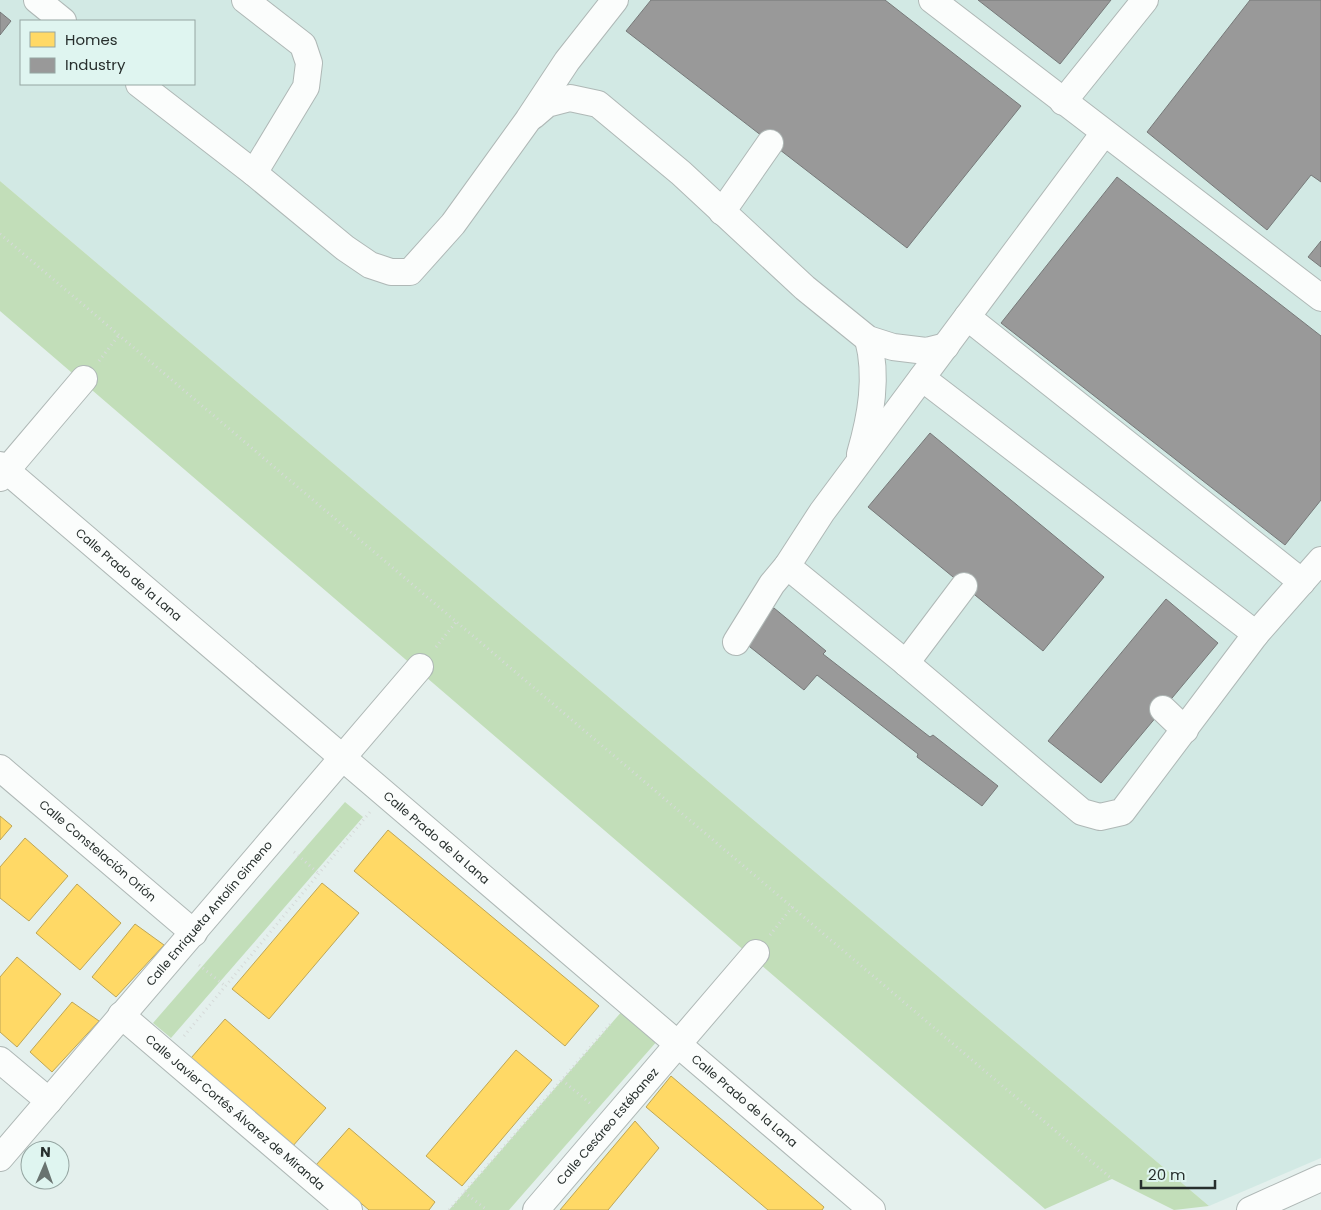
<svg xmlns="http://www.w3.org/2000/svg" width="1321" height="1210" viewBox="0 0 1321 1210" font-family="Poppins,sans-serif">
<style>
.built{fill:#d2e9e4;fill-rule:evenodd}
.green{fill:#c2deb9}
.homes{fill:#ffd966;stroke:#bea655}
.industry{fill:#999;stroke:#777979}
.lines{fill:none;stroke-linecap:round;stroke-linejoin:round}
.minor-casing{stroke:#afb8b6;stroke-width:28}
.path{stroke:#d6dad9;stroke-width:3;stroke-dasharray:1 4;stroke-linecap:butt}
.minor{stroke:#fbfdfc;stroke-width:26}
.labels{text-anchor:middle;stroke-width:5;stroke-linejoin:round;paint-order:stroke}
.street-label{font-size:12px;fill:#272f2d;stroke:#dff5f0}
</style>
<rect width="100%" height="100%" fill="#e4f0ed"/>
<!-- built -->
<path class="built" d="M0,0H1321V1158L1209,1206L0,181ZM21,21H194V84H21Z"/>
<!-- green -->
<g class="green">
<polygon points="0,181 1209,1206 1174,1210 1112,1179 1045,1209 0,311"/>
<polygon points="345,802 363,817 171,1038 153,1023"/>
<polygon points="630,1002 665,1032 509,1210 449,1210"/>
</g>
<!-- homes -->
<g class="homes">
<polygon points="0,816 12,826 0,840"/>
<polygon points="388,830 599,1006 565,1046 354,871"/>
<polygon points="25,838 68,876 29,921 0,898 0,867"/>
<polygon points="322,883 359,913 269,1019 232,989"/>
<polygon points="77,884 121,923 80,970 36,933"/>
<polygon points="135,924 164,945 116,997 92,977"/>
<polygon points="17,957 61,994 17,1047 0,1032 0,977"/>
<polygon points="72,1002 99,1021 52,1072 30,1052"/>
<polygon points="225,1019 326,1108 292,1147 191,1058"/>
<polygon points="516,1050 552,1080 462,1186 426,1156"/>
<polygon points="671,1076 824,1207 822,1210 768,1210 646,1107"/>
<polygon points="635,1121 659,1148 608,1210 560,1210"/>
<polygon points="349,1128 435,1202 429,1210 369,1210 316,1165"/>
</g>
<!-- industry -->
<g class="industry">
<polygon points="651,0 885,0 1021,106 907,248 626,31"/>
<polygon points="978,0 1111,0 1060,64"/>
<polygon points="1250,0 1321,0 1321,182 1311,175 1267,230 1147,132"/>
<polygon points="0,12 11,21 0,35"/>
<polygon points="1117,177 1321,336 1321,500 1285,545 1001,323"/>
<polygon points="1321,241 1321,267 1308,257"/>
<polygon points="930,433 1104,577 1043,651 868,507"/>
<polygon points="1166,599 1218,643 1101,783 1048,741"/>
<polygon points="774,608 826,651 823,654 930,737 933,735 998,786 982,806 917,757 918,754 817,675 804,690 745,643"/>
</g>
<g class="lines">
<defs>
<g id="minor">
<polyline points="37,0 63,21"/>
<polyline points="245,0 303,45 309,63 306,87 254,173 345,248 370,265 391,272 410,272 453,224 528,120 567,61 615,0"/>
<polyline points="932,0 1321,298"/>
<polyline points="139,84 254,173"/>
<polyline points="1063,102 1145,0"/>
<polyline points="533,116 547,104 570,98 598,104 681,173 805,288 868,339 893,347 926,351 946,346"/>
<polyline points="722,212 770,143"/>
<polyline points="967,317 1302,582"/>
<polyline points="922,378 1256,634"/>
<path d="M860,454C871,416 878,377 868,339"/>
<path id="s1" d="M0,465L872,1210"/>
<polyline points="0,478 84,379"/>
<polyline points="964,586 906,663 787,566 822,512 1104,133"/>
<polyline points="736,642 772,584 787,566"/>
<polyline points="906,663 1082,812 1100,817 1122,812 1256,634 1321,560"/>
<polyline points="1163,709 1185,730"/>
<path id="s2" d="M0,768L194,933"/>
<path id="s3" d="M121,1015L349,1210"/>
<polyline points="0,1060 49,1101"/>
<path id="s4" d="M0,1158L420,667"/>
<path id="s5" d="M536,1210L756,953"/>
<polyline points="1250,1210 1321,1178"/>
</g>
</defs>
<!-- minor casing -->
<use href="#minor" class="minor-casing"/>
<!-- path -->
<g class="path">
<polyline points="0,234 1112,1179"/>
<polyline points="99,361 119,335"/>
<polyline points="436,647 456,622"/>
<polyline points="294,852 318,873"/>
<polyline points="770,935 793,906"/>
<polyline points="199,965 224,985"/>
<polyline points="184,1036 370,812"/>
<polyline points="562,1080 592,1105"/>
<polyline points="464,1192 487,1210"/>
<polyline points="449,1210 612,1022"/>
</g>
<!-- minor -->
<use href="#minor" class="minor"/>
</g>
<g class="labels">
<!-- street labels -->
<g class="street-label">
<text dy="4" stroke="none"><textPath href="#s1" startOffset="169">Calle Prado de la Lana</textPath></text>
<text dy="4" stroke="none"><textPath href="#s1" startOffset="574">Calle Prado de la Lana</textPath></text>
<text dy="4" stroke="none"><textPath href="#s2" startOffset="128">Calle Constelación Orión</textPath></text>
<text dy="4" stroke="none"><textPath href="#s4" startOffset="322">Calle Enriqueta Antolín Gimeno</textPath></text>
<text dy="4" stroke="none"><textPath href="#s1" startOffset="979">Calle Prado de la Lana</textPath></text>
<text dy="4" stroke="none"><textPath href="#s3" startOffset="150">Calle Javier Cortés Álvarez de Miranda</textPath></text>
<text dy="4" stroke="none"><textPath href="#s5" startOffset="110">Calle Cesáreo Estébanez</textPath></text>
</g>
</g>
<!-- legend -->
<rect x="20" y="20" width="175" height="65" fill="#dff5f0" stroke="#95a6a2"/>
<rect x="30" y="32" width="25" height="15" fill="#ffd966" stroke="#95a6a2"/>
<text x="65" y="45" font-size="15" fill="#272f2d">Homes</text>
<rect x="30" y="58" width="25" height="15" fill="#999999" stroke="#95a6a2"/>
<text x="65" y="70" font-size="15" fill="#272f2d">Industry</text>
<!-- north arrow -->
<g transform="translate(45 1165) rotate(2)"><circle r="24" fill="#dff5f0" stroke="#95a6a2"/>
<path d="M0-4L9 19L0 12L-9 19Z" fill="#697370"/>
<text y="-8" font-size="14" font-weight="bold" text-anchor="middle" fill="#272f2d">N</text>
</g>
<!-- scale -->
<path d="M1141 1180v8h74v-8" fill="none" stroke="#272f2d" stroke-width="2.5"/>
<text x="1148" y="1180" font-size="15" fill="#272f2d" stroke="#dff5f0" stroke-width="4" paint-order="stroke">20 m</text>
</svg>
